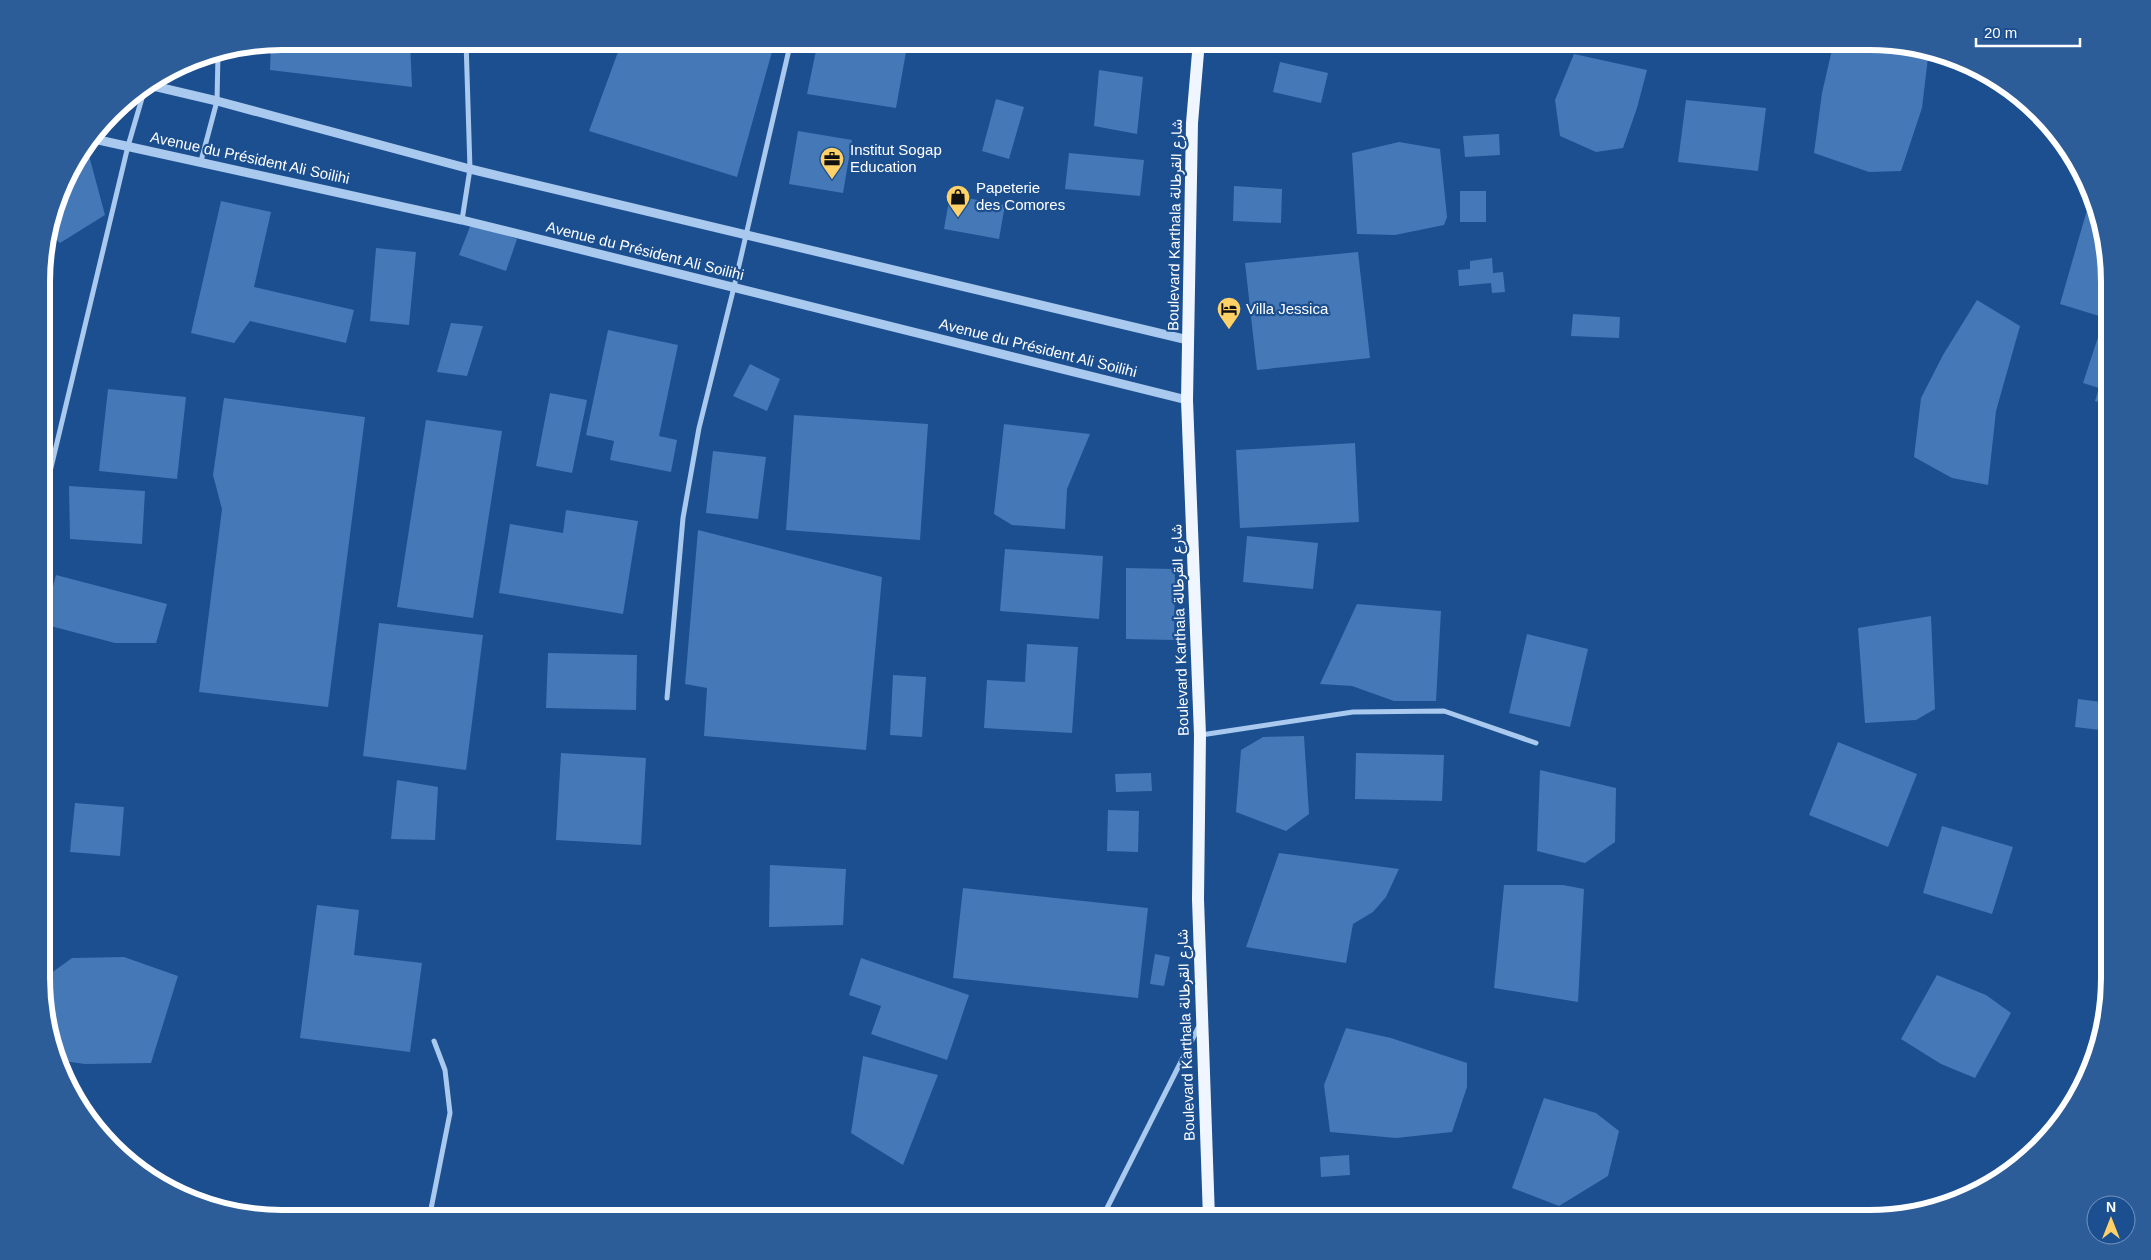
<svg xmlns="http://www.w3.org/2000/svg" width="2151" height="1260" viewBox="0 0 2151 1260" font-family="Helvetica,Vazirmatn,sans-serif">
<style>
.building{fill:#4478b7}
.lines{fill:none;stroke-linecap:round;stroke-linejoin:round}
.minor{stroke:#a9c9ee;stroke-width:5}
.tertiary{stroke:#a9c9ee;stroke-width:9}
.primary{stroke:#f0f6ff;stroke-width:12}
.labels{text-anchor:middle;stroke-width:4.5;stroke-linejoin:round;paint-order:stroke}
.poi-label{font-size:15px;fill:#fff;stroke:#1b4f8f;text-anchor:start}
.street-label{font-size:15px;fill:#fff;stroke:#1b4f8f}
.rim{fill:none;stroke:#fff;stroke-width:6}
</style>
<rect width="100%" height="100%" fill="#1b4f8f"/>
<!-- building -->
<g class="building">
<polygon points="282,41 410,41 412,87 270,70 271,43"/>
<polygon points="622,41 775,41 737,177 589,131"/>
<polygon points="818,41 908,41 896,108 807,94"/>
<polygon points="1834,41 1869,41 1929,49 1922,108 1901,171 1869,172 1814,153 1822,93"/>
<polygon points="1574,54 1647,70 1637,108 1623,148 1596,152 1560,136 1555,100"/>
<polygon points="1280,62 1328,73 1321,103 1273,92"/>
<polygon points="1099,70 1143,77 1137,134 1094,126"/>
<polygon points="996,99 1024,107 1009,159 982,151"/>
<polygon points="1686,100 1766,108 1758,171 1678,162"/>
<polygon points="798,131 852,140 843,193 789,184"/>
<polygon points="1499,134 1500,155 1465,157 1463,136"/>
<polygon points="1399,142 1440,149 1447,217 1444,225 1395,235 1357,234 1352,153"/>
<polygon points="87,148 105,215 60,243 49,233 66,175"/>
<polygon points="1069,153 1144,160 1140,196 1065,189"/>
<polygon points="1234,186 1282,189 1281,223 1233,221"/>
<rect x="1460" y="191" width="26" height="31"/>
<polygon points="950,195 1005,205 999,239 944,229"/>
<polygon points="221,201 271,212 254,287 354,310 346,343 250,321 234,343 191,333"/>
<polygon points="2087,210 2099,213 2109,266 2109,319 2060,304"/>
<polygon points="471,224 517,239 506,271 459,255"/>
<polygon points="376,248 416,252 409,325 370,321"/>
<polygon points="1358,252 1370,358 1257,370 1245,263"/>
<polygon points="1492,258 1493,273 1503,272 1505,292 1492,293 1491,283 1459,286 1458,270 1470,269 1470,261"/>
<polygon points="1977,300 2020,326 1996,411 1988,485 1952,478 1914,457 1921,398 1943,355"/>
<polygon points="1573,314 1620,317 1619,338 1571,336"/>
<polygon points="451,323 483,326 467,376 437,372"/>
<polygon points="2101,328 2109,331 2109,405 2095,401 2099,388 2083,383"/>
<polygon points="608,330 678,345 659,436 677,440 671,472 610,460 614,441 586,435"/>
<polygon points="750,364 780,379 767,411 733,396"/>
<polygon points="108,389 186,397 177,479 99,471"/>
<polygon points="550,393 587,400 572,473 536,466"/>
<polygon points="224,398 365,417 328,707 199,692 222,509 213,475"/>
<polygon points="794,415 928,424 920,540 786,530"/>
<polygon points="426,420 502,431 473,618 397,607"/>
<polygon points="1004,424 1090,434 1067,489 1065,529 1012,525 994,514"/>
<polygon points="1355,443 1359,522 1240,528 1236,450"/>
<polygon points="713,451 766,457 758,519 706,513"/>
<polygon points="69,486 145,491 142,544 70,539"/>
<polygon points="566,510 638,521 623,614 499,593 510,524 563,533"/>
<polygon points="698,530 882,577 866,750 704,736 707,688 685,684"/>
<polygon points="1247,536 1318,543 1313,589 1243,582"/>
<polygon points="1005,549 1103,556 1099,619 1000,611"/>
<polygon points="1126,568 1175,569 1174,640 1126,639"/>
<polygon points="56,575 167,604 156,643 115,643 43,624"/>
<polygon points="1357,604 1441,611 1436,701 1394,701 1352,686 1320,684"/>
<polygon points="1931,616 1935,709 1916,720 1865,723 1858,628"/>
<polygon points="379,623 483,635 466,770 363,756"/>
<polygon points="1527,634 1588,649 1570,727 1509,713"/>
<polygon points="1027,644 1078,647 1072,733 984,728 987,680 1025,682"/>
<polygon points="548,653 637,655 636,710 546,708"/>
<polygon points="893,675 926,677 922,737 890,735"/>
<polygon points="2078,699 2109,703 2109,731 2075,727"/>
<polygon points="1304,736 1309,814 1286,831 1236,812 1241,750 1263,737"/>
<polygon points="1838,742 1917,774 1888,847 1809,815"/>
<polygon points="561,753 646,758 641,845 556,840"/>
<polygon points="1356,753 1444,755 1442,801 1355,799"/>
<polygon points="1540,770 1616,788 1615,842 1585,863 1537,851"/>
<polygon points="1151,773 1152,791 1116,792 1115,774"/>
<polygon points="397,780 438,787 435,840 391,839"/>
<polygon points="75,803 124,807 120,856 70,852"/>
<polygon points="1108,810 1139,811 1138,852 1107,851"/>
<polygon points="1942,826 2013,847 1992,914 1923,893"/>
<polygon points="1279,853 1399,869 1386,897 1373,912 1353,924 1346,963 1246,947"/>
<polygon points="770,865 846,869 843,925 769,927"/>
<polygon points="1504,885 1563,885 1584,889 1578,1002 1494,988"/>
<polygon points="963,888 1148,908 1138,998 953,978"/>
<polygon points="317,905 359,910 354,955 422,963 410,1052 300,1038"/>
<polygon points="1155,954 1170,957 1164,986 1150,984"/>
<polygon points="124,957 178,976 151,1063 85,1064 63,1061 43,1009 43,979 72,958"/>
<polygon points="861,958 969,995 947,1060 871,1034 881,1006 849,995"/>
<polygon points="1937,975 1986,995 2011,1013 1975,1078 1941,1064 1901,1039"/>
<polygon points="1346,1028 1391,1038 1467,1063 1467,1087 1452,1132 1396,1138 1330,1132 1324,1085"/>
<polygon points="863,1056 938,1075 903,1165 851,1133"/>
<polygon points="1544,1098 1596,1113 1619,1131 1608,1176 1559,1206 1512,1188"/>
<polygon points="1349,1155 1350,1175 1321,1177 1320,1157"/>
<polygon points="916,1208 934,1219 910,1219"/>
</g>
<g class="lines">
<!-- minor -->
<g class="minor">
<polyline points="201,161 217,101 218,54"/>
<polyline points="462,220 470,169 466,41"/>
<polyline points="43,501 128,146 145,88"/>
<polyline points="667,698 683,518 699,428 734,287 791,41"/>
<polyline points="1201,735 1353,712 1444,711 1536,743"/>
<polyline points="1102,1218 1198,1028"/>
<polyline points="429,1219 450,1113 445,1070 434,1041"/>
</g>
<!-- tertiary -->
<g class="tertiary">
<polyline points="149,85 217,101 470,169 1188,340"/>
<polyline points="94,139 462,220 1187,400"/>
</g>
<!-- primary -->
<polyline class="primary" points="1199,41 1192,123 1187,400 1200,735 1198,899 1209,1218"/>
</g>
<!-- icons -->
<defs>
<symbol id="office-pin" viewBox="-11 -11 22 30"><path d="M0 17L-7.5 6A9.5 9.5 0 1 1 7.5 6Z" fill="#ffd166" stroke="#1b4f8f"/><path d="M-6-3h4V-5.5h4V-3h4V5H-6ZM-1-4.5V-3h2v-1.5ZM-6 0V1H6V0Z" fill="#111"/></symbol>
<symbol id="shop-pin" viewBox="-11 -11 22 30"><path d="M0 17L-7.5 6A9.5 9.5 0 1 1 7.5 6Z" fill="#ffd166" stroke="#1b4f8f"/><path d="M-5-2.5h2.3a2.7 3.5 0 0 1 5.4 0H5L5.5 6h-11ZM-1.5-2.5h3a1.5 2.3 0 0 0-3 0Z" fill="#111"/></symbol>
<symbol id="hotel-pin" viewBox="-11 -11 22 30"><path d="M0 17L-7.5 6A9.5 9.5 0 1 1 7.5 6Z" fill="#ffd166" stroke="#1b4f8f"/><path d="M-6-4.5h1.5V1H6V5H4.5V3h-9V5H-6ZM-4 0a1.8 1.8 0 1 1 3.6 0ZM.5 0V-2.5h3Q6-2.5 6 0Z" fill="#111"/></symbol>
</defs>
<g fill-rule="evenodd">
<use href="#office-pin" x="818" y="145" width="28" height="38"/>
<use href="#shop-pin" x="944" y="183" width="28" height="38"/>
<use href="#hotel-pin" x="1215" y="295" width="28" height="38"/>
</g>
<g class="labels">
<!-- poi labels -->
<g class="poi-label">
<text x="850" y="155">Institut Sogap<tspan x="850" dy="17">Education</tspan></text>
<text x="976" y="193">Papeterie<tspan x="976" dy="17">des Comores</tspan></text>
<text x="1246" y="314">Villa Jessica</text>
</g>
<!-- street labels -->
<g class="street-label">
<text transform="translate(250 158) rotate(12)" y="5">Avenue du Président Ali Soilihi</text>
<text transform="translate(1175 225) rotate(-89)" y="5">Boulevard Karthala شارع القرطالة</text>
<text transform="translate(645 251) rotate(14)" y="5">Avenue du Président Ali Soilihi</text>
<text transform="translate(1038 348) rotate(14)" y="5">Avenue du Président Ali Soilihi</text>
<text transform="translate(1180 630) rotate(-92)" y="5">Boulevard Karthala شارع القرطالة</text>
<text transform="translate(1186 1035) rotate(-92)" y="5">Boulevard Karthala شارع القرطالة</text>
</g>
</g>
<!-- crop -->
<path d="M0 0H2151V1260H0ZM282 50H1869A232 232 0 0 1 2101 282V978A232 232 0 0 1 1869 1210H282A232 232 0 0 1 50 978V282A232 232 0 0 1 282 50Z" fill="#2d5d98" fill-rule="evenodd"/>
<path class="rim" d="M282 50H1869A232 232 0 0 1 2101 282V978A232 232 0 0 1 1869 1210H282A232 232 0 0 1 50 978V282A232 232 0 0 1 282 50Z"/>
<!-- north arrow -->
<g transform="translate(2111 1220)"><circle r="24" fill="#1b4f8f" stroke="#7695bc"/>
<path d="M0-4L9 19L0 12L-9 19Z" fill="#ffd166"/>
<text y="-8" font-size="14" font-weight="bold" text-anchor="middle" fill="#ffffff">N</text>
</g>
<!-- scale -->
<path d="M1976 38v8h104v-8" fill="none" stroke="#ffffff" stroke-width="2.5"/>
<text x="1984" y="38" font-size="15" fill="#ffffff" stroke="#1b4f8f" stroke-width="4" paint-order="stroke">20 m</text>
</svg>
